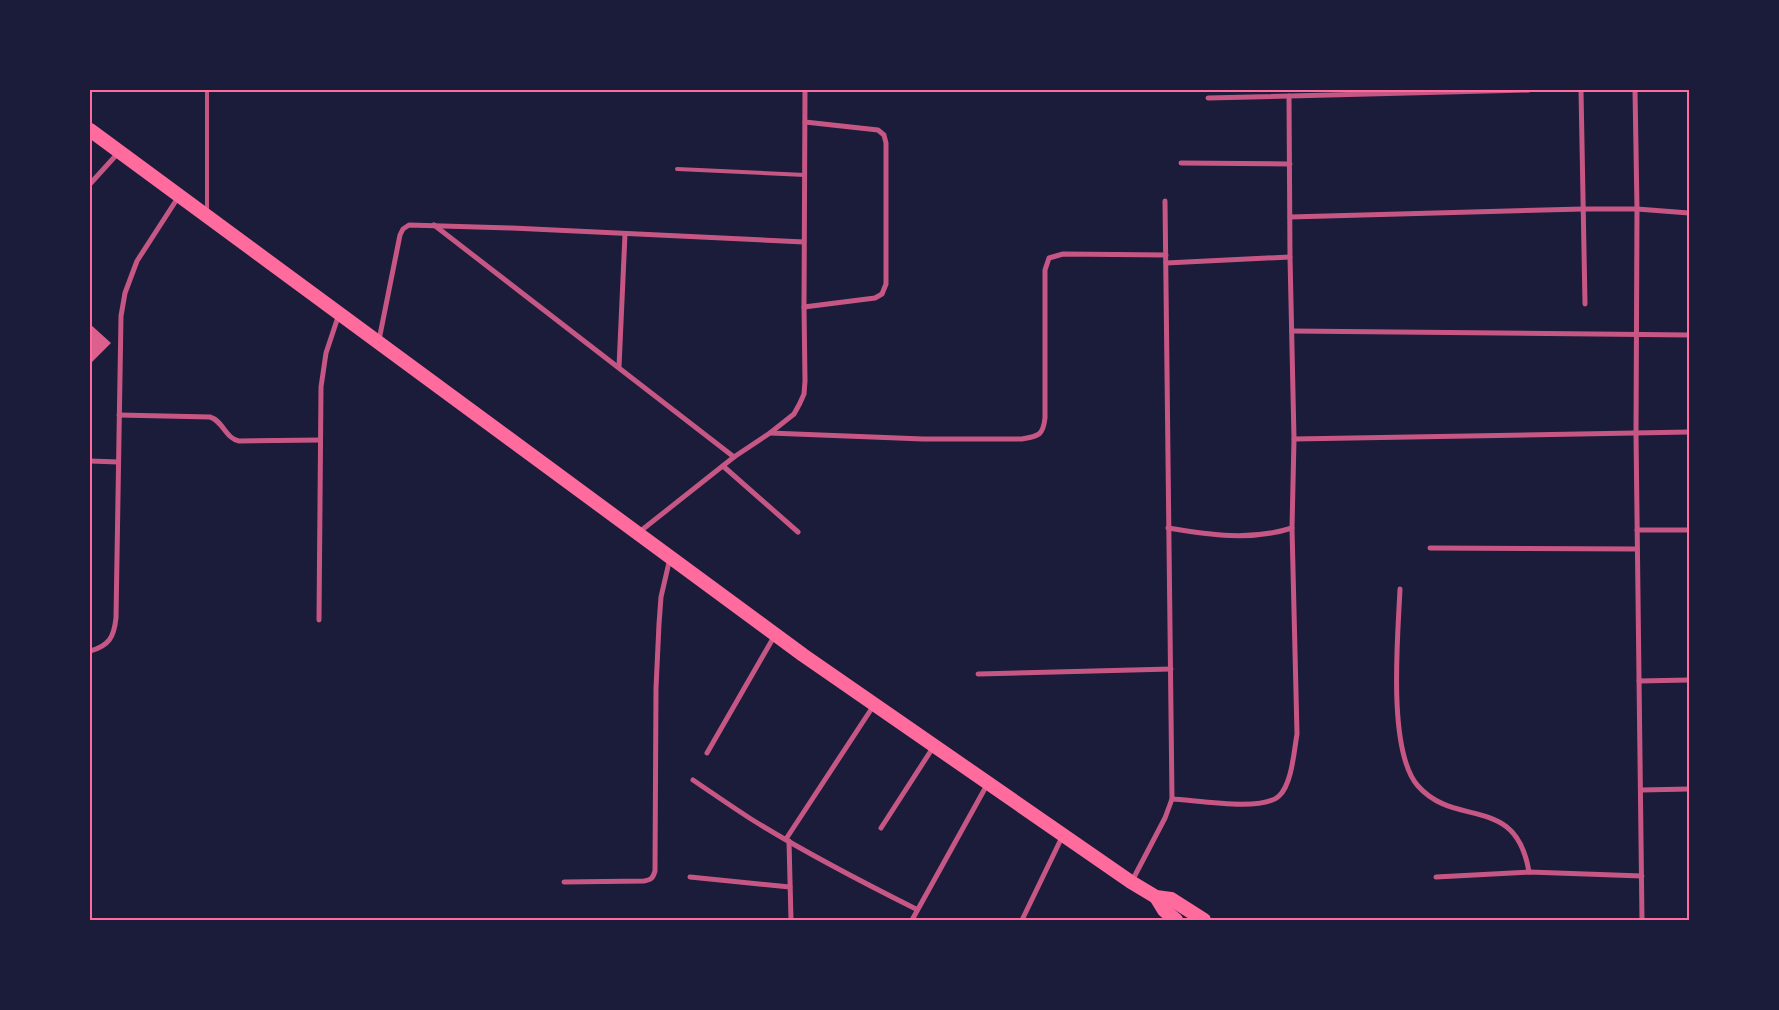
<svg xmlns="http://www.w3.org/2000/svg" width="1779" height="1010" viewBox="0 0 1779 1010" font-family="Overpass,sans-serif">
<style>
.building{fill:#dd5f8e}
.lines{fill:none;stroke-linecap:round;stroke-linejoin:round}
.service{stroke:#c65784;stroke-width:4}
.minor{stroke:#c65784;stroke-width:5}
.trunk{stroke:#ff6b9d;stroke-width:14}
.neatline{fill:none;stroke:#ff6b9d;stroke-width:2}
</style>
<rect width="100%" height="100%" fill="#1b1b3a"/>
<!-- building -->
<polygon class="building" points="90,324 111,343 90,364"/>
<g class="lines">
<!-- service -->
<g class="service">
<polyline points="207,90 207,212"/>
<polyline points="677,169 805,175"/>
</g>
<!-- minor -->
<g class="minor">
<polyline points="1581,90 1585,304"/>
<polyline points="1635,90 1637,209 1636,434 1642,920"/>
<polyline points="1208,98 1529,90"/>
<polyline points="1181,163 1290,164"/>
<polyline points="90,184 119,152"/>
<polyline points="1290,217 1583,209 1637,209 1689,213"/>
<polyline points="434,225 734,457"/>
<polyline points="1166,263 1290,257"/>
<polyline points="804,307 875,298 882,294 886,284 886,143 884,135 878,130 805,122"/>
<polyline points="1292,331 1689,335"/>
<polyline points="379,340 400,235 403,229 409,225 512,228 804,242"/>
<polyline points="619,367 625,234"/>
<path d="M119,415L210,417C223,421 226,439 239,441L320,440"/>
<path d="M770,433L923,439H1022C1038,436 1043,436 1045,418V270L1049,258L1063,254L1166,255"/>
<polyline points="1294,439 1689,432"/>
<polyline points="90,461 118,462"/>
<polyline points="723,466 798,532"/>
<path d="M1168,528C1210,535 1251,541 1292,528"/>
<polyline points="1637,530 1689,530"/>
<polyline points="638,533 734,457 770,433 794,414 800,403 804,394 805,381 804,307 805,90"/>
<polyline points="1430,548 1637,549"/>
<path d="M1400,589C1398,635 1387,751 1418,786C1456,829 1516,793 1529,872"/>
<polyline points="319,620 321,387 326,353 339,314"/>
<path d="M90,651C109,646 114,637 116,618L121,316L125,293L137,261L179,196"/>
<polyline points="978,674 1171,669"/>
<polyline points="1639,681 1689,680"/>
<polyline points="707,753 775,635"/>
<path d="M693,780C712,793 731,806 751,819C804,852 860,881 916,909"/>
<polyline points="1641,790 1689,789"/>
<path d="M1172,799C1195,800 1262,812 1279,796C1292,784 1294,751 1297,734L1292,528L1294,439L1290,257L1289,96"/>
<polyline points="881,828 934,746"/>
<polyline points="786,839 874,705"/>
<polyline points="789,841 791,920"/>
<polyline points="690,877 790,887"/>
<polyline points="1436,877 1529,872 1642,876"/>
<polyline points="1132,881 1165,818 1172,799 1165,201"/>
<path d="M564,882L644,881C651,880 653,878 655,871L656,688L659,624L661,597L670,558"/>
<polyline points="912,920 988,783"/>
<polyline points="1022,920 1063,835"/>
</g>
<!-- trunk -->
<g class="trunk">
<polyline points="90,130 803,655 1131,882 1156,897 1171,899 1204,920"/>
<polyline points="1156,897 1164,910 1176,920"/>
</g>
</g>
<!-- border -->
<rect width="1779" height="1010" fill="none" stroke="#1b1b3a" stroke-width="182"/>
<rect x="91" y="91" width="1597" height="828" class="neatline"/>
</svg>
